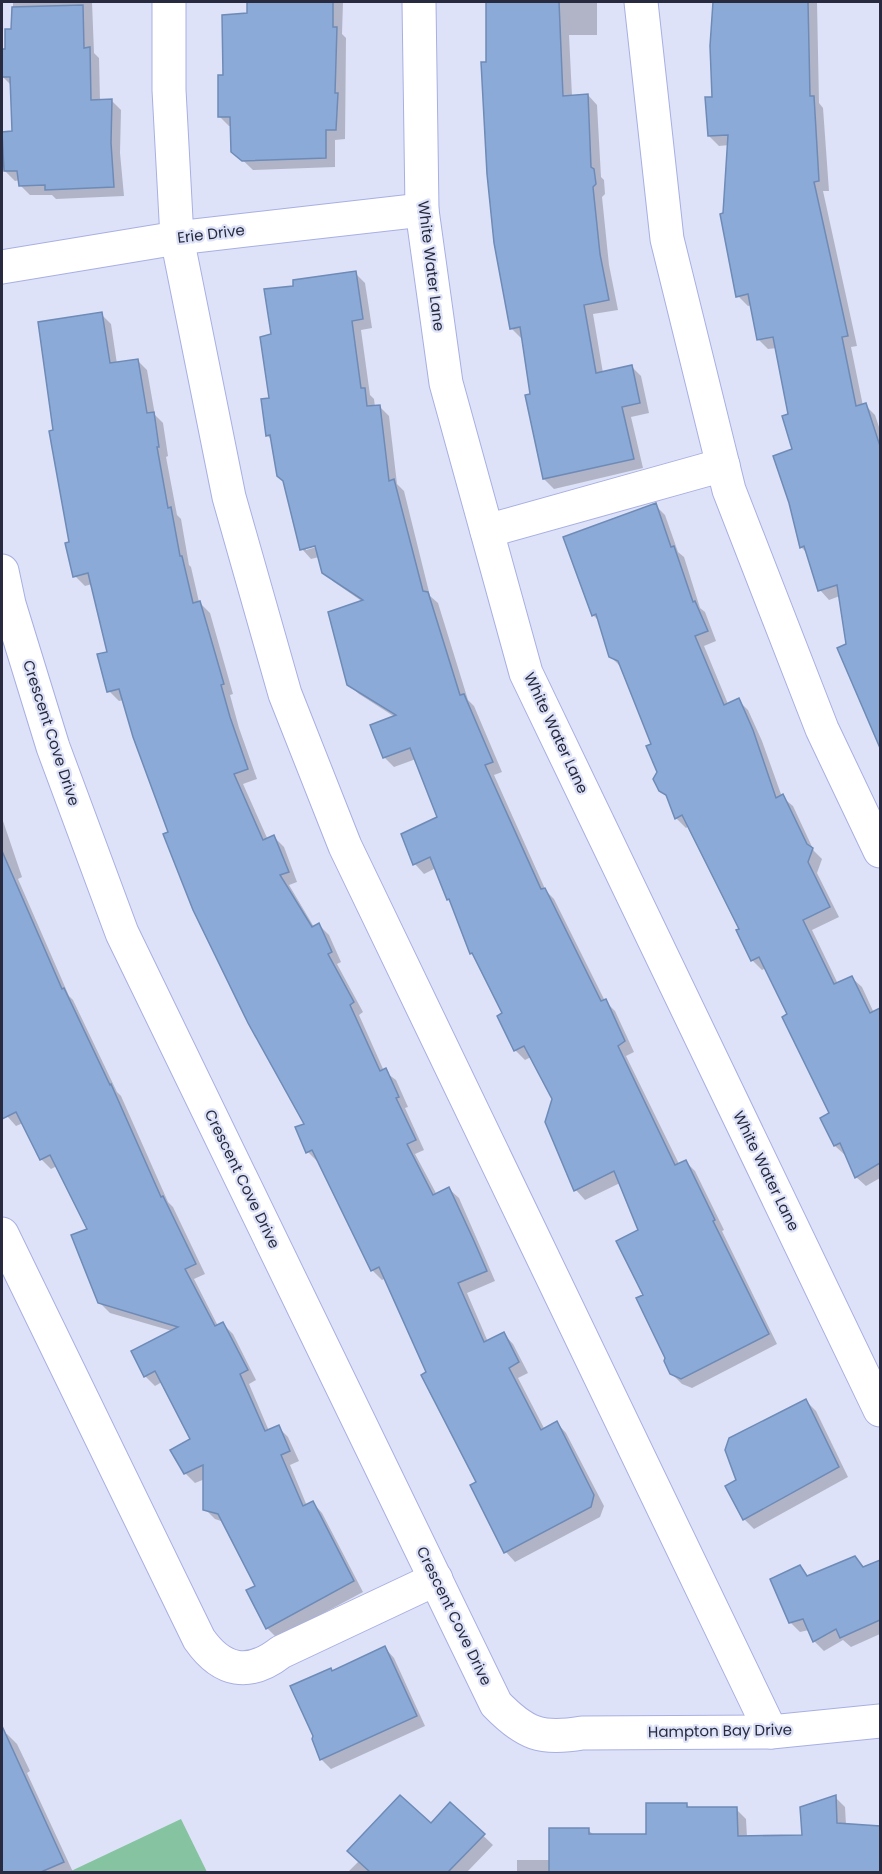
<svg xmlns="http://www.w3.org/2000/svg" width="882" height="1874" viewBox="0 0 882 1874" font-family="Poppins,sans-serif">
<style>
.green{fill:#86c3a0}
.shadow{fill:#0003;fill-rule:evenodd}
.building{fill:#8caad7;stroke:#6e8bb7;stroke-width:1.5}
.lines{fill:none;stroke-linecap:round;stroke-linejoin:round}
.minor-casing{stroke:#a8afe2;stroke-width:35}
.minor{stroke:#fff;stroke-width:33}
.labels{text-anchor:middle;stroke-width:4.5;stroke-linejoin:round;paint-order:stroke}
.street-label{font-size:15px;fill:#282b3f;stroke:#dee2f8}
</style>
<rect width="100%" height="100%" fill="#dee2f8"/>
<!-- green -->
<polygon class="green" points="181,1819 207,1872 69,1872"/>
<!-- shadow -->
<g class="shadow">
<polygon points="13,2 92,2 94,53 99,58 100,101 111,100 121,110 120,153 124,196 56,199 52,195 30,195 20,185 20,180 15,181 5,171 14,133 12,86 2,76 2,51 7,50 13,30"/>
<polygon points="248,2 343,2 342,34 346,38 345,139 335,140 335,167 253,170 233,151 232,126 229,126 219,116 224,76 249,14"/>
<polygon points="487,2 597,2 597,35 569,35 572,96 588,95 597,105 601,177 604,180 605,194 602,197 609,265 618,310 593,314 603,373 631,366 641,376 649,413 631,417 643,468 554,489 544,479 526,396 532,395 523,338 521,338 511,328 487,63"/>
<polygon points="714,2 817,2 819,103 823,108 829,191 823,191 857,346 851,347 863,406 865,405 875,415 880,430 880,745 839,649 848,645 840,596 829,600 820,590 807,553 801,547 789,415 777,348 768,349 759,340 752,305 748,306 738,296 725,215 729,145 719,146 709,136 713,98 711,46"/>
<path d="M355,273L365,283L372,328L361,330L370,395L374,399L375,407L379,406L389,416L397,484L404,491L430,596L438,603L468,700L474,706L502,772L494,775L546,891L554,899L605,1001L615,1011L634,1052L626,1056L679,1164L685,1161L695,1171L724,1230L722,1231L777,1344L692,1388L682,1384L671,1373L645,1296L640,1231L620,1183L585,1200L576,1190L546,1122L554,1099L531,1057L525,1060L515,1050L504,1014L476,958L471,953L452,903L449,899L436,868L424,874L415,864L439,818L416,759L394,767L384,757L395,717L359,694L348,684L363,602L334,582L323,572L319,557L311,559L302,549L273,441L267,435L271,399L273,336L295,288ZM323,545L306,550V546Z"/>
<polygon points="101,314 111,324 117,364 137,360 147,370 155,415 163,423 168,456 166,457 177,515 181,519 189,565 191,567 199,602 210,613 233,694 230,695 239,728 257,779 243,784 268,840 274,837 284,847 297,882 289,885 314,927 319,925 329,935 341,962 337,964 363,1012 359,1015 384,1071 396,1080 408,1107 405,1108 424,1150 415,1154 437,1195 449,1189 459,1198 483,1253 495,1281 467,1293 488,1342 504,1334 513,1344 528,1373 518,1378 545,1430 557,1423 566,1433 604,1506 600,1517 515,1562 506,1552 478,1482 386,1278 382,1280 372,1270 319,1161 318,1162 308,1152 306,1124 170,833 124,700 119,701 109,691 109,653 92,584 85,586 75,576 54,431"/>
<polygon points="655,505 665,515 678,552 684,557 700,608 705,612 716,641 704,646 728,704 738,700 748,710 762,741 782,797 793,806 814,851 822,859 817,873 839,917 812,930 838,984 852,978 862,987 874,1013 880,1010 880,1178 866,1186 856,1177 847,1155 845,1155 835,1146 822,1119 831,1114 789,1015 766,968 762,970 752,960 741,930 689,826 686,828 676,818 669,799 660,790 653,745 620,666 610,656 600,622 593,615"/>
<polygon points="2,818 22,877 18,879 69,996 73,1000 117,1092 121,1096 168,1202 173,1207 205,1274 194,1279 218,1326 223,1324 233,1334 256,1380 249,1384 269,1431 278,1427 288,1437 299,1461 290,1465 307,1506 313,1503 322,1513 363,1592 277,1638 267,1628 257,1586 224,1522 215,1519 205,1509 205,1479 195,1483 185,1473 172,1450 192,1439 162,1382 155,1386 145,1376 172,1331 110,1313 99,1302 89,1230 57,1166 51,1169 41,1159 23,1123 16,1126 7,1116 2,1106"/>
<polygon points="806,1401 816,1411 848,1477 754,1529 744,1519 738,1481"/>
<polygon points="854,1557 865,1568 877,1563 880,1566 880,1634 851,1647 843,1640 824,1651 814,1641 809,1630 800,1632 790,1622 800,1567 809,1577"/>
<polygon points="385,1648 394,1658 425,1726 331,1769 321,1759 331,1670 333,1672"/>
<polygon points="7,1734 17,1744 30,1771 27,1773 73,1872 2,1872 2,1736"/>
<polygon points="835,1797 845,1807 846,1825 880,1828 880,1872 517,1872 517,1860 551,1860 588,1830 594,1835 648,1835 686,1804 691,1809 736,1809 746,1819 747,1837 804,1837"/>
<polygon points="450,1804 493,1845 467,1872 348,1872 359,1861 431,1825"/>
</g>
<!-- building -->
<g class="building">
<polygon points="247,2 333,2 333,27 337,27 335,93 338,93 336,130 326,130 326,158 242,161 231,152 230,117 218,117 218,75 223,75 222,15 247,13"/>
<polygon points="486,2 559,2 563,96 588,94 591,167 594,169 596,184 593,187 600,254 609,300 584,305 596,373 632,365 640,403 622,407 634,459 543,479 525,395 530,394 520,327 510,329 494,243 487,174 481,62 486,62"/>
<polygon points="713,2 808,2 810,96 814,96 819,181 814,182 848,336 842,337 856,406 866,403 880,446 880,748 837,648 846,644 837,585 818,591 804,546 800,548 789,503 773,456 792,449 782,416 788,414 773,337 757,340 748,294 736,297 720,214 723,213 728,135 708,136 705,97 712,97 710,46"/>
<polygon points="83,5 84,48 90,47 91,100 112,99 111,143 114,187 45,190 45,185 19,186 17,171 4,171 2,132 12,131 10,77 2,77 2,49 5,49 5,29 11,29 12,7"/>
<polygon points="356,271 363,319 352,321 361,388 365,388 367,406 380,405 389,481 394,479 423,591 428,592 460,695 464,694 493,762 485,765 541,889 545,888 601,1001 606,999 625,1041 618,1046 675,1165 686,1160 715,1220 713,1221 769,1334 681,1379 670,1374 664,1361 665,1358 636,1298 643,1295 616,1241 638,1230 614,1171 574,1191 545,1122 552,1099 524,1046 514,1051 497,1016 502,1013 472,953 470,954 449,899 447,900 430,857 413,865 401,834 437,817 410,748 383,758 370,725 396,715 347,685 328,612 363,600 322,573 315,546 300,550 283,481 277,476 270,435 266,436 261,399 269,398 260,337 271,334 264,289 293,286 293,280"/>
<polygon points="102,312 110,363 138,359 147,413 154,412 159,447 157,447 168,508 171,507 180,556 182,556 193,603 200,601 224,684 221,685 230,717 248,769 234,774 263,840 274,835 289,872 280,875 312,927 319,923 332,952 328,954 354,1002 350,1005 380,1071 386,1068 399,1097 396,1098 416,1140 407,1144 433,1195 449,1187 474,1241 487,1271 458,1283 484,1342 504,1332 519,1362 509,1368 541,1430 557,1421 594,1495 591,1507 504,1553 470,1485 476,1482 421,1375 426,1372 379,1267 371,1271 312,1150 306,1153 295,1127 304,1124 248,1023 193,910 163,834 168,832 133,737 119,689 107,692 97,654 107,652 88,573 73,577 65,543 69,542 49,431 53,430 38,322"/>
<polygon points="656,503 671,547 674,546 693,602 695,601 708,631 695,636 724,705 739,698 753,730 776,798 783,794 807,844 813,848 808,862 830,907 803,920 834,984 852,976 870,1013 880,1008 880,1163 855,1178 840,1143 834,1146 820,1118 829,1113 782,1017 787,1014 759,957 751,961 736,930 739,929 682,815 675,819 666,795 659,791 653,779 657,772 646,746 651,744 618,661 609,657 596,614 592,616 563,537"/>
<polygon points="2,851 62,989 64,988 110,1085 111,1084 161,1197 163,1196 196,1264 185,1269 215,1326 223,1322 248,1370 240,1374 265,1431 279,1425 290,1451 281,1455 303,1506 313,1501 354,1581 266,1629 246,1590 255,1586 218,1514 203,1510 203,1465 184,1474 170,1450 190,1439 155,1371 144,1377 131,1351 178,1327 98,1303 71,1235 87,1229 50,1155 40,1160 16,1112 2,1119"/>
<polygon points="806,1399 839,1467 743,1520 725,1486 736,1480 725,1450 729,1438"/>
<polygon points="855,1556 863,1567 880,1560 880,1620 840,1638 836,1629 813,1642 803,1619 789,1623 770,1579 800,1565 807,1576"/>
<polygon points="385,1646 417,1716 320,1760 312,1739 313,1736 290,1686 331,1668 332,1671"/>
<polygon points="2,1726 64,1862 41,1872 2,1872"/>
<polygon points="400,1795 431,1823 450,1802 485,1834 448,1872 370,1872 347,1851"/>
<polygon points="836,1795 837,1823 880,1826 880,1872 549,1872 549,1828 589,1828 589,1834 646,1834 646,1803 687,1803 687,1807 737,1807 738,1836 802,1835 800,1807"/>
</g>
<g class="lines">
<defs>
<g id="minor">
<polyline points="169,2 169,90 177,238 229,497 285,694 345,846 771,1732"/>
<polyline points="419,2 422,210 446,383 526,673 880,1410"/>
<polyline points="641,2 667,239 729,490 822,729 880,851"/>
<polyline points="2,267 177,238 422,210"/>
<polyline points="487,531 723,465"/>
<path d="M2,571L9,604L53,747L122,933L496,1704C525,1734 541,1740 582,1733L771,1732L880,1721"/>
<path d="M2,1234L199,1639C222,1672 249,1677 281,1652L436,1579"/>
</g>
</defs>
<!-- minor casing -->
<use href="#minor" class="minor-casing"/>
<!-- minor -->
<use href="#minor" class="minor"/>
</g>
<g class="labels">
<!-- street labels -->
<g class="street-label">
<text transform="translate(211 234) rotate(-7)" y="5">Erie Drive</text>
<text transform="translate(431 266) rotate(83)" y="5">White Water Lane</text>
<text transform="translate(51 733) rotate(72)" y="5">Crescent Cove Drive</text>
<text transform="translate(556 733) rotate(65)" y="5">White Water Lane</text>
<text transform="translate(766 1171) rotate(64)" y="5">White Water Lane</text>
<text transform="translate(242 1179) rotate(64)" y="5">Crescent Cove Drive</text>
<text transform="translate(454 1616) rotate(64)" y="5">Crescent Cove Drive</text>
<text transform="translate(720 1731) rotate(-1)" y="5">Hampton Bay Drive</text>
</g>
</g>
<!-- border -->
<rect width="882" height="1874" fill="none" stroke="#282b3f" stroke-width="6"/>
</svg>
